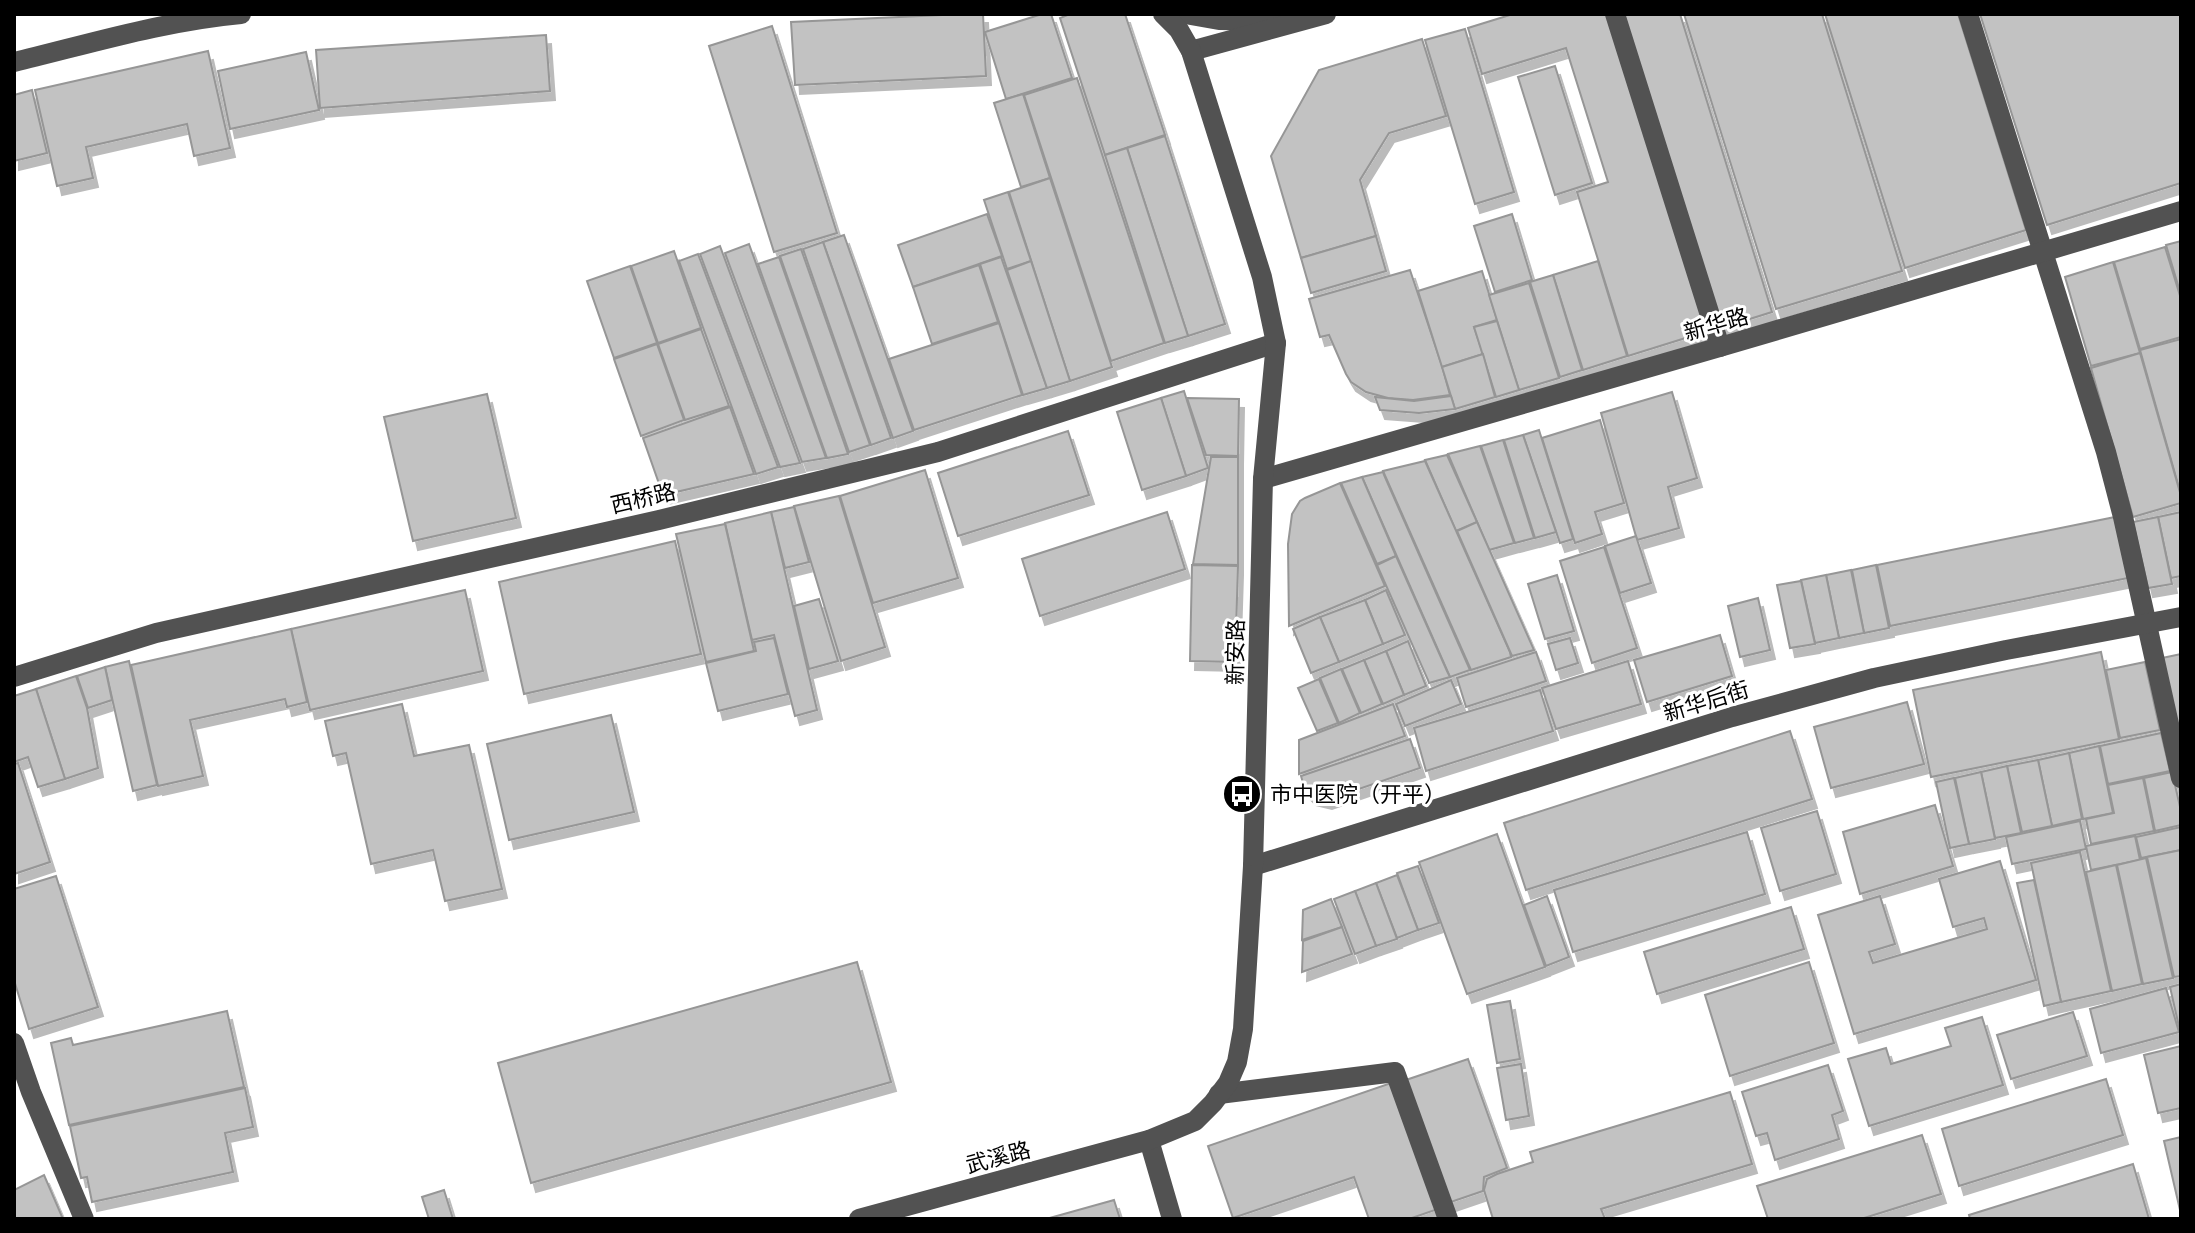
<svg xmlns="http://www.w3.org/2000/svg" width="2195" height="1233" viewBox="0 0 2195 1233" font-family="'Work Sans','Noto Sans SC',sans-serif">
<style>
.building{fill:#c2c2c2;stroke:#969696;stroke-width:2;filter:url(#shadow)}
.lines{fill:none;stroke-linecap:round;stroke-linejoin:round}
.minor{stroke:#525252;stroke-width:20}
.labels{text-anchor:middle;stroke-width:6;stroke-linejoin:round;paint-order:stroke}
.street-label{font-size:22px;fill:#000;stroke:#fff}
.poi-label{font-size:22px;fill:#000;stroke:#fff;text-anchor:start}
</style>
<defs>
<filter id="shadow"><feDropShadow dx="5" dy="9" stdDeviation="0" flood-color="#0004"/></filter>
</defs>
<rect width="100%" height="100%" fill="#fff"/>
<!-- building -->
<g class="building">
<polygon points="964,14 983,14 986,76 795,85 791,22"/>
<polygon points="1042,14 1051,14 1072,78 1006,99 985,32"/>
<polygon points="1070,14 1125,14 1165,135 1105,155 1060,18"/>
<polygon points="1513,14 1608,14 1708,331 1628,356 1577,192 1608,182 1566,48 1482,74 1468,28"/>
<polygon points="1623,14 1680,14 1772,312 1721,328"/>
<polygon points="1684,14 1822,14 1902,271 1776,309"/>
<polygon points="1825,14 1958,14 2026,230 1905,268"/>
<polygon points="1980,14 2181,14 2181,183 2047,225"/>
<polygon points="772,26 837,233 774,252 709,46"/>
<polygon points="1465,29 1514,192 1475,204 1425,40"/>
<polygon points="546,35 550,91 320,108 316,50"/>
<polygon points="1422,39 1446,116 1389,133 1360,180 1376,236 1301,258 1271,156 1319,70"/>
<polygon points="208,51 230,148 194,156 187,124 86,147 93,178 57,186 35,90"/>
<polygon points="306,52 319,110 230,129 218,71"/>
<polygon points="1555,66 1592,183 1555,195 1518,77"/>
<polygon points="1077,78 1164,343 1111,361 1024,95"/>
<polygon points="32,90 47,153 14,161 14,95"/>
<polygon points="1023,94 1050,178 1021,187 994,103"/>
<polygon points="1165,136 1225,324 1188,336 1127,148"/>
<polygon points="1127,148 1188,336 1165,343 1105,155"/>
<polygon points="1050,178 1112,367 1070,381 1009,192"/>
<polygon points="1008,192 1031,261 1007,269 984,200"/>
<polygon points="987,214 1002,256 913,287 898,245"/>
<polygon points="1512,214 1532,280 1495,292 1474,226"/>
<polygon points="844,235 913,431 893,438 823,242"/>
<polygon points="1376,236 1386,271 1311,293 1301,258"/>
<polygon points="2181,241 2181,295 2166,245"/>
<polygon points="823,242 891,438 871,445 803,249"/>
<polygon points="749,244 826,458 802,462 725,253"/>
<polygon points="720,246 800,463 780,467 700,254"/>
<polygon points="2165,247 2181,299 2181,337 2140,349 2114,262"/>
<polygon points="801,249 870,445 849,452 780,256"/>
<polygon points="674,251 701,328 658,343 631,266"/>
<polygon points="698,254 778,467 756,474 679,261"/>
<polygon points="779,257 848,454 827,458 758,264"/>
<polygon points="1001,257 1047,388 1023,395 980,264"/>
<polygon points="1031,261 1070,381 1047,388 1007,270"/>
<polygon points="1598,261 1627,356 1583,370 1553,275"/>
<polygon points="2113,262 2140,353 2091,366 2065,277"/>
<polygon points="979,265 998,322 932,344 913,287"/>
<polygon points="630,266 657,343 614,358 587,281"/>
<polygon points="1410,270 1442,366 1450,395 1413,400 1388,398 1366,392 1351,382 1346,374 1329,335 1320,337 1309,299"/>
<polygon points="1482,271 1497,320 1474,327 1483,354 1442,367 1418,291"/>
<polygon points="1553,275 1582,370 1560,377 1530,282"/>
<polygon points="1529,283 1559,378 1519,390 1489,295"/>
<polygon points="1497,321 1519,390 1496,397 1474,327"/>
<polygon points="999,323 1022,395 914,430 889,359"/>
<polygon points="701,329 729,406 685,420 658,344"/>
<polygon points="2181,339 2181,495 2140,350"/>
<polygon points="657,344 684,420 641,436 614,359"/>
<polygon points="2140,353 2181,496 2181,503 2133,517 2091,368"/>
<polygon points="1483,354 1495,397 1455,409 1442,367"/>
<polygon points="1184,391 1208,468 1186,476 1161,398"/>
<polygon points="1672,392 1697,478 1668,487 1679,528 1637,540 1601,413"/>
<polygon points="487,394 516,518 413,541 384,417"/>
<polygon points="1451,396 1455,409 1419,413 1380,410 1375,397 1414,401"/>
<polygon points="1161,398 1186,476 1142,490 1117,412"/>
<polygon points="1187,398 1239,399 1238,456 1206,455"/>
<polygon points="730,407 754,474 663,495 643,438"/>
<polygon points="1600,420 1624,503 1595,512 1602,534 1575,543 1542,438"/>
<polygon points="1539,430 1573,539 1560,543 1523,435"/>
<polygon points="1068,431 1089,495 958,536 938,473"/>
<polygon points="1523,435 1556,532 1535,538 1504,440"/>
<polygon points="1503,440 1534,538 1515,543 1481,446"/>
<polygon points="1480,446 1514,543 1489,550 1448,454"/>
<polygon points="1447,455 1477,522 1456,531 1425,460"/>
<polygon points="1211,457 1238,457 1238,565 1193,564"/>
<polygon points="1425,461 1510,652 1511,657 1471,670 1383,471"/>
<polygon points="925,470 958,578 873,603 840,496"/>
<polygon points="1383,472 1384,475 1470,670 1450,677 1362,477"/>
<polygon points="1362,477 1396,556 1377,564 1341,483"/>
<polygon points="1340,483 1385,586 1289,626 1288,544 1292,514 1300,501 1305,498"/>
<polygon points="839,496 885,647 841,661 794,506"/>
<polygon points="794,507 809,562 785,568 771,512"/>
<polygon points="771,512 817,710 795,716 774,635 752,640 725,523"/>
<polygon points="1167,512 1185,569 1040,616 1022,559"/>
<polygon points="2181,512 2181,576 2171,578 2158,517"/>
<polygon points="2115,517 2128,578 1890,626 1877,565"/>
<polygon points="2158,517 2172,584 2148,588 2133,522"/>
<polygon points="1477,522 1534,650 1512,656 1457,531"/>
<polygon points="725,524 754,651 706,662 676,534"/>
<polygon points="1636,536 1651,583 1620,593 1605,546"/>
<polygon points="675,541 701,654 524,694 499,582"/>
<polygon points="1604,547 1637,648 1592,663 1560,561"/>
<polygon points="1396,556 1447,671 1450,677 1429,683 1428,680 1377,565"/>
<polygon points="1192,565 1238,566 1235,662 1190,661"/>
<polygon points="1876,565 1889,628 1864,633 1852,570"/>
<polygon points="1851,570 1864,633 1839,638 1826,575"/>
<polygon points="1557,575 1574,631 1545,639 1528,584"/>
<polygon points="1826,575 1839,638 1815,643 1801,580"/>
<polygon points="1801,581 1815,644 1790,648 1777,585"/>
<polygon points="465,590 483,671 310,710 291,629"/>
<polygon points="1386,590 1405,635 1383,644 1365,600"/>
<polygon points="1758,598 1770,650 1740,657 1728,606"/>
<polygon points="819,599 838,661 809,669 794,606"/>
<polygon points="1365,600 1383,644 1339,662 1320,617"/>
<polygon points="1320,617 1339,662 1311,673 1293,629"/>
<polygon points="291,629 307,702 287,707 285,699 190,720 203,776 158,786 131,665"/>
<polygon points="1720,635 1732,676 1647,702 1634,660"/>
<polygon points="774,638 788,694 718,711 706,663 756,651 754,642"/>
<polygon points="1570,638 1578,663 1556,670 1548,644"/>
<polygon points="1408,641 1426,686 1404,695 1386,651"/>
<polygon points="1386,651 1404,695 1383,704 1364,660"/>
<polygon points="1536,652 1546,681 1466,707 1457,678"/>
<polygon points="2101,652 2119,739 1931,777 1913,690"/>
<polygon points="2181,654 2181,725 2177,726 2162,658"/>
<polygon points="1364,660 1382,704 1361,713 1342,669"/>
<polygon points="129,661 157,785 133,791 105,667"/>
<polygon points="1628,661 1641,704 1556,729 1542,688"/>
<polygon points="2145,662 2160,730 2120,738 2106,670"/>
<polygon points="105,667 112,700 88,708 77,676"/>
<polygon points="1341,669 1360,713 1339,723 1320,678"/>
<polygon points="76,676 87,708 98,768 65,779 36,689"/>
<polygon points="1319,679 1338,723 1317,731 1298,688"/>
<polygon points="1451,680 1461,704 1405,726 1396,704"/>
<polygon points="36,689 65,779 38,787 28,757 14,762 14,696"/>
<polygon points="1540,690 1553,731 1426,771 1414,728"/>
<polygon points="1907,702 1924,764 1831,788 1814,727"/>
<polygon points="402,704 414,756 469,745 502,889 445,901 433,850 371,864 346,753 333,756 325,721"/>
<polygon points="1393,704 1405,736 1299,774 1299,740"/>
<polygon points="611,715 634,812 509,840 487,744"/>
<polygon points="1790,731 1812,799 1526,890 1504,823"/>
<polygon points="2161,733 2170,771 2108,784 2100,746"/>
<polygon points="1410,739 1420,768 1327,800 1311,796 1305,790 1301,776"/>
<polygon points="2099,746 2113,813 2083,819 2069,753"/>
<polygon points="2069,753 2082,819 2052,826 2038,760"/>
<polygon points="2038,760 2052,826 2022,832 2007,766"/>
<polygon points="18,763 50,862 14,874 14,764"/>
<polygon points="2007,766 2021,833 1995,838 1981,772"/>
<polygon points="1981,772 1995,839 1969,844 1955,778"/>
<polygon points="2172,772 2181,811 2181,825 2155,831 2144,778"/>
<polygon points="1954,778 1969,844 1950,848 1936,782"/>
<polygon points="2143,778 2154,831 2091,844 2086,819 2114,813 2108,785"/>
<polygon points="1935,805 1953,866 1860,894 1843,832"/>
<polygon points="1817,811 1836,874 1780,891 1761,828"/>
<polygon points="2080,821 2086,849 2012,864 2006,837"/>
<polygon points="2181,827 2181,850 2141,858 2136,837"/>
<polygon points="1747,832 1765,894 1573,952 1554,890"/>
<polygon points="1497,834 1545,967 1467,994 1419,862"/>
<polygon points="2135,836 2140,860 2091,870 2086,846"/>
<polygon points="2181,850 2181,976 2174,977 2147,857"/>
<polygon points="2080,852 2111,991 2061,1002 2031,863"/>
<polygon points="2146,858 2173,978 2143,984 2117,865"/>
<polygon points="2000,861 2036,980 1854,1034 1818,915 1880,896 1895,944 1869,952 1873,963 1987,929 1984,918 1953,927 1939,879"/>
<polygon points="2116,865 2142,984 2112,991 2086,872"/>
<polygon points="1418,866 1439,923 1418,930 1397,873"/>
<polygon points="1397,875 1418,930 1397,938 1376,883"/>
<polygon points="56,876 98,1007 29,1029 14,980 14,889"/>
<polygon points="2034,880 2061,1002 2044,1006 2017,883"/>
<polygon points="1376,883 1397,939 1376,946 1355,891"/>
<polygon points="1355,891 1376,946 1355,954 1334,899"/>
<polygon points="1547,896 1569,957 1546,966 1524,905"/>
<polygon points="1331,899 1342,927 1302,940 1303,910"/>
<polygon points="1791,907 1804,949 1657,994 1644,952"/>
<polygon points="1342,927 1352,954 1302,972 1303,941"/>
<polygon points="857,962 891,1082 531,1183 498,1063"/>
<polygon points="1809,962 1834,1043 1730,1076 1705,995"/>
<polygon points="2181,984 2181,1031 2180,1031 2170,987"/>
<polygon points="2166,988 2179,1032 2101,1053 2090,1009"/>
<polygon points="1510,1001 1520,1059 1497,1063 1487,1005"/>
<polygon points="227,1011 244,1087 69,1125 51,1043 71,1038 73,1045"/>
<polygon points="2073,1012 2087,1056 2011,1079 1997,1035"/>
<polygon points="1982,1017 2003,1085 1869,1126 1848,1059 1886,1048 1891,1064 1951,1046 1945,1028"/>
<polygon points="2181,1046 2181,1108 2158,1113 2144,1055"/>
<polygon points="1468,1059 1507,1168 1484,1177 1483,1191 1445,1204 1403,1081"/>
<polygon points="1521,1064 1529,1116 1506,1120 1497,1068"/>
<polygon points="1828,1065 1843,1111 1832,1115 1839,1139 1775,1160 1767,1133 1756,1136 1742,1092"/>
<polygon points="2106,1079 2123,1135 1959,1186 1942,1129"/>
<polygon points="1394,1082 1438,1209 1409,1219 1369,1219 1354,1177 1233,1218 1208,1146"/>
<polygon points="245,1088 253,1127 225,1133 233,1172 92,1202 87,1177 81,1178 70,1126"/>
<polygon points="1730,1092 1752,1164 1601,1209 1605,1219 1493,1219 1484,1190 1487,1179 1497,1174 1533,1162 1530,1152"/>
<polygon points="1922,1135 1941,1194 1861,1219 1768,1219 1757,1186"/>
<polygon points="2181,1137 2181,1210 2180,1210 2164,1141"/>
<polygon points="2133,1164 2149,1219 1970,1219 1969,1215"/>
<polygon points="44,1175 63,1219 14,1219 14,1190"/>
<polygon points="444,1190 453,1219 429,1219 422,1197"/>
<polygon points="1114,1200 1120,1219 1046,1219"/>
</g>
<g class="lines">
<!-- minor -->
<g class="minor">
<polyline points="1185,14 1219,20 1273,21"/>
<polyline points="1615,14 1720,347"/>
<polyline points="1968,14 2106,452 2123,517 2181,778"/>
<polyline points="1191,51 1326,14"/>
<path d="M14,62C89,44 164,21 241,14"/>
<polyline points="1263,479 1720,347 2181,211"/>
<polyline points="14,677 156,633 659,520 938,452 1276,343"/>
<polyline points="1253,866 1732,717 1874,678 2006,650 2181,617"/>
<polyline points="14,1043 31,1092 84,1219"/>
<polyline points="1219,1094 1395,1072 1448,1219"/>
<polyline points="1149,1140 1172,1219"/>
<polyline points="859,1219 1149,1140 1195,1121 1213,1103 1228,1083 1237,1062 1243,1029 1253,866 1263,479 1276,343 1262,277 1191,51 1179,30 1163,14"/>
</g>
</g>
<!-- icons -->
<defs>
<symbol id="bus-disc" viewBox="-11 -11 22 22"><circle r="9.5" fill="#000" stroke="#fff"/><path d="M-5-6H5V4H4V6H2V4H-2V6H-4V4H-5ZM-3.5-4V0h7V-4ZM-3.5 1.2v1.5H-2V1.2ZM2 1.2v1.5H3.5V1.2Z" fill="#fff"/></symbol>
</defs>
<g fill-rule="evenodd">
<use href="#bus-disc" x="1220" y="772" width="44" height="44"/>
</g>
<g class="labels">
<!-- street labels -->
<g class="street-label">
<text transform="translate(1716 324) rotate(-16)" y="8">新华路</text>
<text transform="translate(643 498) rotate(-13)" y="8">西桥路</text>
<text transform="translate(1235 652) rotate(-89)" y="8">新安路</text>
<text transform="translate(1706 701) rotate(-17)" y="8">新华后街</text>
<text transform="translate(998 1157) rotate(-15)" y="8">武溪路</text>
</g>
<!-- poi labels -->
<g class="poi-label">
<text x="1270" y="802">市中医院（开平）</text>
</g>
</g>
<!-- border -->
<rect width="2195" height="1233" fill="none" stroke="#000000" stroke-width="32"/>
</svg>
